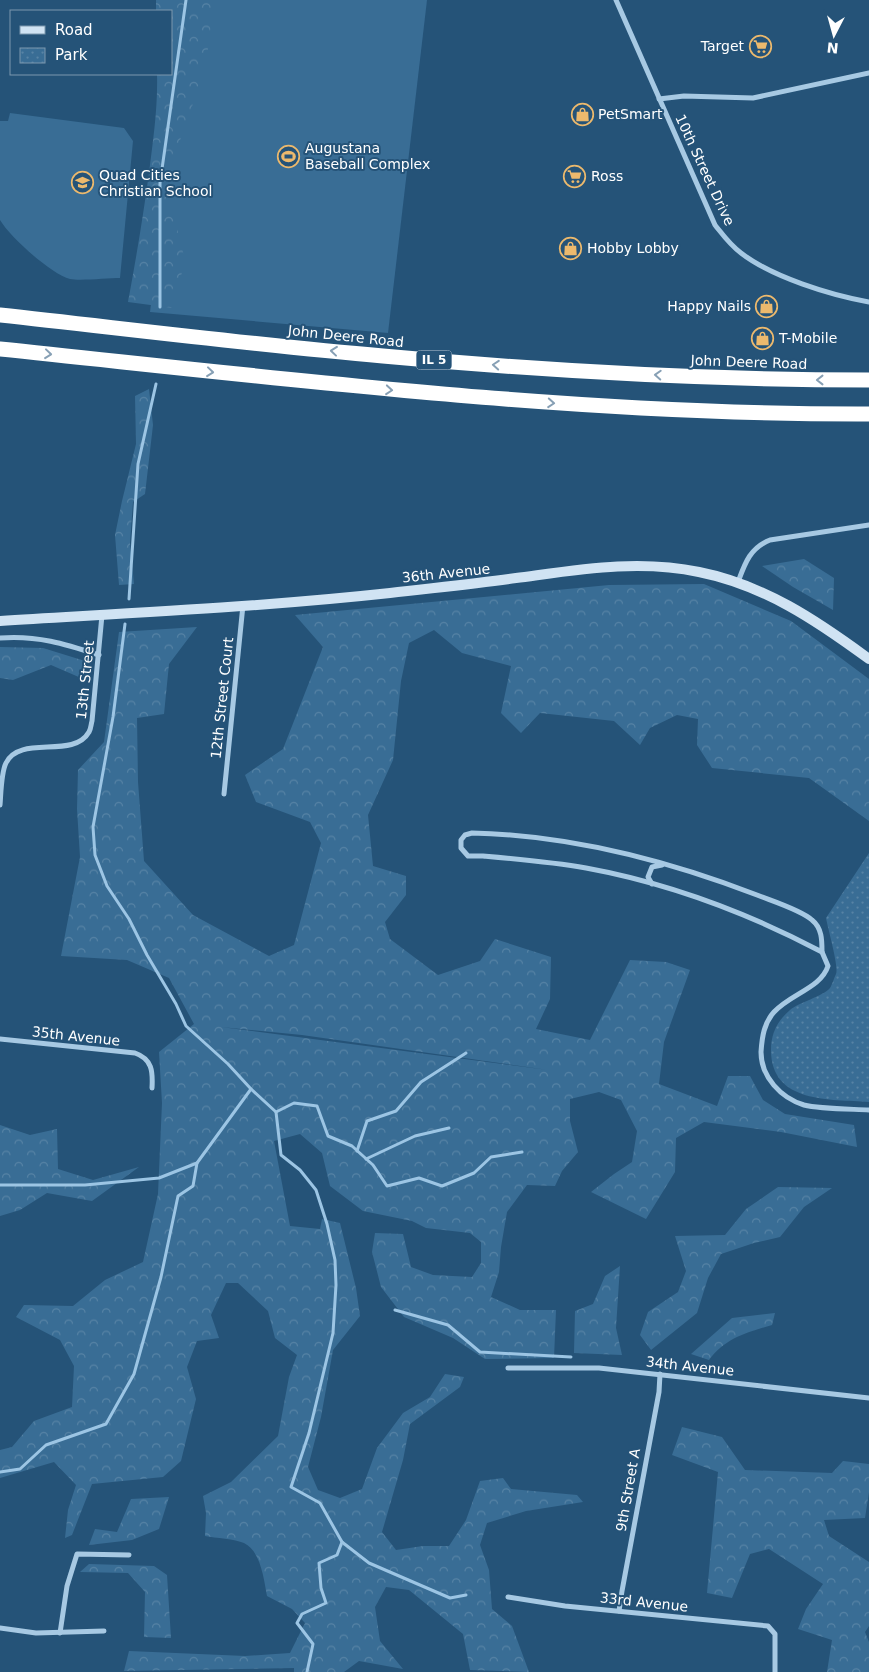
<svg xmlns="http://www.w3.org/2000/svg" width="869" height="1672" viewBox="0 0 869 1672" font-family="'DejaVu Sans',sans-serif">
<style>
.green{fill:#396d95}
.forest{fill:url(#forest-crowns);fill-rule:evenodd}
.park{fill:url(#park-dots)}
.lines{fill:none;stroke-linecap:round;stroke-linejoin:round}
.stream{stroke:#9cc5e4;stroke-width:3}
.street{stroke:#a7c9e3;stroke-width:5}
.secondary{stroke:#d0e3f3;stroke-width:10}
.highway{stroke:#fff;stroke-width:15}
.oneway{stroke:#87a0b5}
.labels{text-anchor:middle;stroke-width:4;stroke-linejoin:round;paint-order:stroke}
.shield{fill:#255378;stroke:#becbd6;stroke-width:1}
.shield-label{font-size:12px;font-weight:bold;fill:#fff}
.poi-label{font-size:14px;fill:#fff;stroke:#255378;text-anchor:start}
.street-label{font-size:14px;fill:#fff;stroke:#255378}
</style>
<defs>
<pattern id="forest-crowns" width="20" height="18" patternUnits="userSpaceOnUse" patternTransform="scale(1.25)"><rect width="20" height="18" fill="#396d95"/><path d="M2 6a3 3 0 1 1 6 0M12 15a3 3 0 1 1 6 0" fill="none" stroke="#5783a5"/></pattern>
<pattern id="park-dots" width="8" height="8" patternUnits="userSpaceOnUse" patternTransform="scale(1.25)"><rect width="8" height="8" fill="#396d95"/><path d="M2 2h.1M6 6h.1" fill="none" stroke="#5783a5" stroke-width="1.8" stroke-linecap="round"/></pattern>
</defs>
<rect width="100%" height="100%" fill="#255378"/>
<!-- green -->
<g class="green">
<polygon points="189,0 427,0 388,333 150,312"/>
<path d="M10,113L124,128L133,141L120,278C108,278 80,281 70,279C51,274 10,237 0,220V121H8Z"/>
</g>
<!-- forest -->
<g class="forest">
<path d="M156,0H211L210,41L195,98L171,166V205L185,260L173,308L128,302C136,259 143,217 149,173C153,141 158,107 157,74H171V11H156Z"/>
<polygon points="149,389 153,425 145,494 133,502 130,543 134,584 119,585 115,535 122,501 136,444 135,396"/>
<polygon points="804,559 834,578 833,610 793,587 762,566"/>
<path d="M704,584L791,621L869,679V821L809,778L712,768L697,745L698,719L677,715L650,728L640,745L614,721L540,713L521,733L501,713L511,666L462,653L434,630L409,643L401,681L393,760L368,815L373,866L406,876V895L385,922L390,939L438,975L480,961L495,939L551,957L550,999L536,1029L590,1040L630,960L666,962L690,970L664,1042L659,1084L717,1106L728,1076H750L763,1100L785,1114L854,1125L857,1147L781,1132L704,1122L676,1138L675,1172L646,1219L591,1192L614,1174L632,1162L637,1131L621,1100L599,1092L570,1099V1121L578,1152L562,1171L555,1186L527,1185L507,1212L501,1247L499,1272L491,1297L520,1310H556L554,1358L485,1359L453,1338L404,1317L381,1287L372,1252L375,1233L403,1234L411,1267L433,1275L472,1277L481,1263V1242L470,1233L426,1228L412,1221L363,1211L330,1186L322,1153L300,1134L274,1141L290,1226L320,1229L322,1219L340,1223L356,1288L360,1316L333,1350L321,1417L308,1467L318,1490L340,1498L362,1489L377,1448L403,1413L430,1397L445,1374L464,1377L460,1387L410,1424L403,1460L382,1532L396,1550L423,1546H449L466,1520L480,1481L503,1478L511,1489L577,1495L583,1502L526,1511L487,1523L480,1545L489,1570L492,1609L512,1626L529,1672L470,1670L463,1634L409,1590L386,1587L375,1607L380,1641L403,1669L359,1661L344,1672H294V1668L124,1671L129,1651L245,1656L290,1653L305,1623L292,1609L267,1596C264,1580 261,1551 244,1543C235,1539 216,1538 205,1536L206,1513L203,1496L231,1482L278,1436L289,1377L297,1355L275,1338L268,1311L238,1283H226L211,1315L219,1338L197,1341L187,1367L196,1399L181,1461L163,1477L92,1484L72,1535L65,1538L68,1510L76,1485L54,1462L0,1478V1450L12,1447L34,1421L72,1407L74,1366L60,1340L16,1317L24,1305L73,1306L105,1280L143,1262L158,1194L162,1103L159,1052L194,1024L169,978L127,960L61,956L80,857L77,809L78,770L104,742L119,632L197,627L169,664L164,714L137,718L138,782L144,861L193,915L269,956L294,945L321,843L310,822L256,802L245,775L283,749L323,647L295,615L609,585ZM221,1027L302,1035L548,1070Z"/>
<polygon points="0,647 43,648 85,661 81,678 51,665 13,680 0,678"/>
<polygon points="0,1125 30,1135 57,1129 58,1169 93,1180 139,1167 92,1201 47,1193 20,1210 0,1216"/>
<polygon points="778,1187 832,1188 804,1207 780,1237 754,1243 721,1254 708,1278 697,1313 651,1350 640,1335 648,1312 678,1292 686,1271 675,1236 725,1235 746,1209"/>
<polygon points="620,1266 616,1328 622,1355 574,1353 575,1311 593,1304 605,1276"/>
<path d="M775,1313L772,1325C748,1332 725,1338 709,1360L691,1354L732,1318Z"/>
<polygon points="682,1427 722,1437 745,1470 832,1473 843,1461 869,1464 869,1492 865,1518 824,1520 829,1536 869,1562 869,1626 865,1632 869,1642 869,1672 827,1672 832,1640 798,1629 806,1609 823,1584 769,1549 750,1554 732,1598 707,1593 718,1472 672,1455"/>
<polygon points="169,1497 159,1529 132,1540 89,1545 95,1529 117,1532 131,1499"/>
<polygon points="89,1564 154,1566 167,1575 171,1638 144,1637 145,1592 128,1573 80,1572"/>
</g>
<!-- park -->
<path class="park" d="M869,853V1102C831,1099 771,1104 771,1050C771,1034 777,1021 790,1010C799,1002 822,997 830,988C832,985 834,978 836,974C839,967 828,929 826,918Z"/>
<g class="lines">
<!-- stream -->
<g class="stream">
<polyline points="160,307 160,183 186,0"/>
<polyline points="129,599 138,464 156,384"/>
<polyline points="125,624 113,717 93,827 95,855 107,886 129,919 147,955 176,1004 186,1026 228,1064 251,1089 276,1112 281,1155 300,1170 316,1190 327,1224 335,1260 336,1285 333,1333 309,1433 291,1487 320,1503 342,1542 337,1555 319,1563 321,1588 326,1603 302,1614 297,1623 313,1644 307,1672"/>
<polyline points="276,1112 294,1103 317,1106 328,1136 352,1146 373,1165 387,1186 419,1178 442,1186 474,1173 491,1157 522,1152"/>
<polyline points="357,1151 367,1121 396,1111 421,1082 466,1053"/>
<polyline points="366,1159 415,1136 449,1128"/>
<polyline points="0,1185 85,1185 159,1178 197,1163 251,1089"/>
<polyline points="395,1310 448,1325 480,1352 571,1357"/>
<polyline points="0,1472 20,1469 46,1445 106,1424 134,1374 161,1277 178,1196 193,1186 197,1163"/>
<polyline points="342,1542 369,1563 450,1598 466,1595"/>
</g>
<!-- street -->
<g class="street">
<path d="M616,0L715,225C723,235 730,245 741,253C772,277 830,295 869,302"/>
<polyline points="659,99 684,96 753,98 869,73"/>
<path d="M738,582C745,563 750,548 770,540L869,525"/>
<path d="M0,638C37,635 65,644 99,655"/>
<polyline points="224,794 243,605"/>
<path d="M0,805C1,794 1,773 6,763C20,734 73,760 89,732C91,729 91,724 92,721L102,615"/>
<path d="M472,833C569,835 666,860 757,895C772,901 801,910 812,920C822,928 822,940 822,952C748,913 668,883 586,868C552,862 517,859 483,856H468L461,848V840L465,835Z"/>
<polyline points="652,884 648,877 652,867 662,865"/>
<path d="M822,952L828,966C821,988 790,994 774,1012C764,1023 762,1037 761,1052C761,1077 781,1098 804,1105C820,1109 851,1109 869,1110"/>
<path d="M0,1039L135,1053C152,1059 153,1071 152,1088"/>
<polyline points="508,1368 599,1368 869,1398"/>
<polyline points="508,1597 565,1606 768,1626 775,1634 775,1672"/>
<polyline points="619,1611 622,1591 659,1392 660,1374"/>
<polyline points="0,1628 36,1633 104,1631"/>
<polyline points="60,1633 67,1586 77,1554 129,1555"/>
</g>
<!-- secondary -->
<path class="secondary" d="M0,621C130,613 261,607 390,593C432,588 474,584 516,578C577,570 637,559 699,572C764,585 816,620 869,659"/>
<!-- highway -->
<g class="highway">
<path d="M0,315C128,329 255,345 383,356C545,371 707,380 869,380"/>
<path d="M0,349C289,379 578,415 869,414"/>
</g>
</g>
<!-- one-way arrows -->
<defs><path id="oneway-chevron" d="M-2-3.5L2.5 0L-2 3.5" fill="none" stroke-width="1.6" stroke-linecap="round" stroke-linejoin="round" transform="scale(1.25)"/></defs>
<g class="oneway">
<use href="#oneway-chevron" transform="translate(334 351) rotate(-174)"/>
<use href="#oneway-chevron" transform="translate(48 354) rotate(6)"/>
<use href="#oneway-chevron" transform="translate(496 365) rotate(-176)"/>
<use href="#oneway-chevron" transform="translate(210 372) rotate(6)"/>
<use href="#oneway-chevron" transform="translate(658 375) rotate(-177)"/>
<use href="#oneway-chevron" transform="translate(820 380) rotate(-180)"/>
<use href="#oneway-chevron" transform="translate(389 390) rotate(5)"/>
<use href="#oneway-chevron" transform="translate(551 403) rotate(4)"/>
</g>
<!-- icons -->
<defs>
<symbol id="supermarket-ring" viewBox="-11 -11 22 22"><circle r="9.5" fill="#255378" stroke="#ecb96d" stroke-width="1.5"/><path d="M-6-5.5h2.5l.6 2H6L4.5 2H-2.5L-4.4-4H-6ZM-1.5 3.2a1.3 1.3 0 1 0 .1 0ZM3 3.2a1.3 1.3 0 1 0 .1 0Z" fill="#ecb96d"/></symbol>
<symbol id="shop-ring" viewBox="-11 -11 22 22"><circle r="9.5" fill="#255378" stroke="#ecb96d" stroke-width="1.5"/><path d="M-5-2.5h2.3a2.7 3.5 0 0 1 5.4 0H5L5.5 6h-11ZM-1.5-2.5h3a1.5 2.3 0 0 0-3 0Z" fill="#ecb96d"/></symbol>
<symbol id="stadium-ring" viewBox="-11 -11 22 22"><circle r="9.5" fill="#255378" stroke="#ecb96d" stroke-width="1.5"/><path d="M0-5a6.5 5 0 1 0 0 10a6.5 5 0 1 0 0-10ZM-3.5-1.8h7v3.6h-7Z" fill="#ecb96d"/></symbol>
<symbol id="school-ring" viewBox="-11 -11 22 22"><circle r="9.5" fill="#255378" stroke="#ecb96d" stroke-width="1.5"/><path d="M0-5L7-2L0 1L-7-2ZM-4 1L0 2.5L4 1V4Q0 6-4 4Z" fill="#ecb96d"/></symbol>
</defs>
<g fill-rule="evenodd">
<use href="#supermarket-ring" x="748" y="34" width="25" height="25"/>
<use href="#shop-ring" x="570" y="102" width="25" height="25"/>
<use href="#stadium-ring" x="276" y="144" width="25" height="25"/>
<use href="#supermarket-ring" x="562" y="164" width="25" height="25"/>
<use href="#school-ring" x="70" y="170" width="25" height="25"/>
<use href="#shop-ring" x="558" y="236" width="25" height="25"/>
<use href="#shop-ring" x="754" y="294" width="25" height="25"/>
<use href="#shop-ring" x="750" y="326" width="25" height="25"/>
</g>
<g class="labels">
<!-- shield labels -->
<rect class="shield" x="416.5" y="350.5" width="35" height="19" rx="4"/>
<g class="shield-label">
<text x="434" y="364">IL 5</text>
</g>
<!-- poi labels -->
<g class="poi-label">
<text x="744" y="51" text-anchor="end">Target</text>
<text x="598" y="119">PetSmart</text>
<text x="305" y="153">Augustana<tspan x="305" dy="16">Baseball Complex</tspan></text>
<text x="99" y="180">Quad Cities<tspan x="99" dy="16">Christian School</tspan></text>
<text x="591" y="181">Ross</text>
<text x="587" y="253">Hobby Lobby</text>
<text x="751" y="311" text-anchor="end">Happy Nails</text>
<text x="779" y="343">T-Mobile</text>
</g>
<!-- street labels -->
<g class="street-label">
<text transform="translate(705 170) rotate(65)" y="5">10th Street Drive</text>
<text transform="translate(346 336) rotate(6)" y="5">John Deere Road</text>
<text transform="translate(749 362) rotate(2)" y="5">John Deere Road</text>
<text transform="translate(446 573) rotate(-6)" y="5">36th Avenue</text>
<text transform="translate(85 680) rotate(-84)" y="5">13th Street</text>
<text transform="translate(222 698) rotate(-84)" y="5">12th Street Court</text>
<text transform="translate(76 1036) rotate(6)" y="5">35th Avenue</text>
<text transform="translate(690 1366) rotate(6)" y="5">34th Avenue</text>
<text transform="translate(628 1490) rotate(-80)" y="5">9th Street A</text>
<text transform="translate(644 1602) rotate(6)" y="5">33rd Avenue</text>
</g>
</g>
<!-- legend -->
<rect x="10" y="10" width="162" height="65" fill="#255378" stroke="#7c98ae"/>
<rect x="20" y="26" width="25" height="8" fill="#d0e3f3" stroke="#7c98ae"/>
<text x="55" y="35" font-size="15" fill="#ffffff">Road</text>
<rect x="20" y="48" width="25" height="15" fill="url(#park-dots)" stroke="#7c98ae"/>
<text x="55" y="60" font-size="15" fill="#ffffff">Park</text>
<!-- north arrow -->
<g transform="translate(834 35) rotate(186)" stroke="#255378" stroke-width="4" paint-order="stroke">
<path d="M0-4L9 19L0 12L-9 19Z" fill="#ffffff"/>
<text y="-8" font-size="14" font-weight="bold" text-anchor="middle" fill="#ffffff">N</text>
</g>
</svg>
